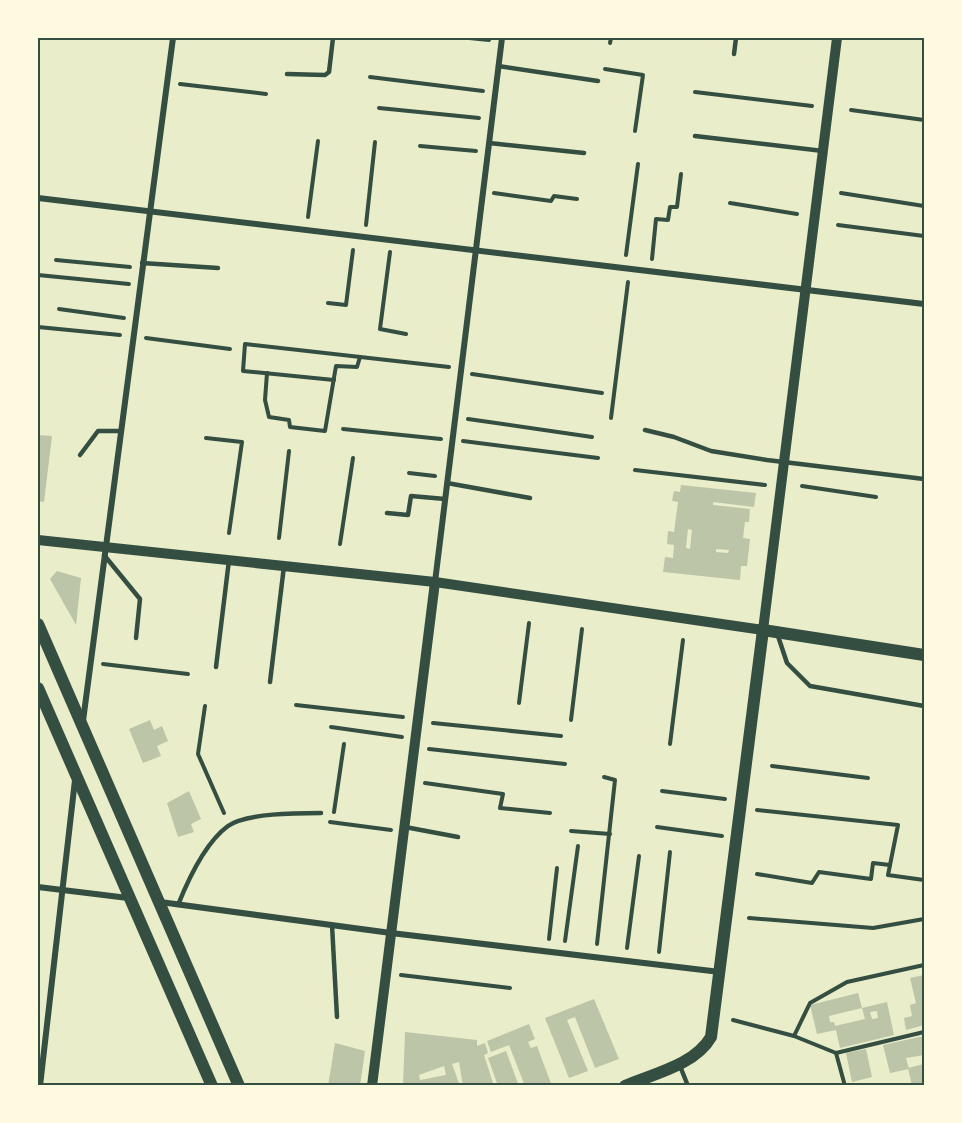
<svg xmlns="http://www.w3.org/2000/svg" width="962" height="1123" viewBox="0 0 962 1123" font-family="'Space Grotesk',sans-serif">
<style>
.building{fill:#bcc5a7;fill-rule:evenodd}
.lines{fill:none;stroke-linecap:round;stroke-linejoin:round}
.path{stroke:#344e41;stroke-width:4}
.service{stroke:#344e41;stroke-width:4.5}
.minor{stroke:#344e41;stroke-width:6}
.tertiary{stroke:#344e41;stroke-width:10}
.secondary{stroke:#344e41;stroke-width:12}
.neatline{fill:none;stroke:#344e41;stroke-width:2}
</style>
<rect width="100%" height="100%" fill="#e9edc9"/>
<!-- building -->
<g class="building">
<polygon points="38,435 52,436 44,502 38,501"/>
<path d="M681,485L756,493L754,507L713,502V505L750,509L749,522H745L743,538L750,539L747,566H741L740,580L663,572L665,557L673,558L674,545L667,544L668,531L674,532L678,502L672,501L674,491L680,492ZM688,529L692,530L690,549L686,548ZM716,549L729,550L728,553L716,552Z"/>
<polygon points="57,571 81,578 76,625 50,579"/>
<polygon points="150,720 154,730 162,726 168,741 157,746 161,756 143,763 129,729"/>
<polygon points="189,791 201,819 191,824 194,832 178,837 167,803"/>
<polygon points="924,975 924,1025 906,1030 904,1018 912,1016 910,1005 916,1003 910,978"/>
<path d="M858,993L862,1008L829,1016L830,1022H834L835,1026L865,1019L862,1008L887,1002L894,1035L840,1048L836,1030L817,1034L810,1005ZM877,1011L878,1018L872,1019L870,1012Z"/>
<polygon points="594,999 619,1059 595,1068 575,1017 567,1020 588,1071 569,1078 545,1018"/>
<polygon points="529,1024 535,1039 528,1042 531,1048 537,1046 552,1086 525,1086 509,1045 491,1052 487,1041"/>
<path d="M405,1032L477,1040V1046L485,1043L488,1053L484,1055L494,1086H463L459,1062L452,1064L460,1086H403ZM444,1066L446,1075L420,1080L419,1075Z"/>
<polygon points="924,1036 924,1055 906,1058 909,1069 890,1073 883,1045"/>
<polygon points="335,1043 365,1051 360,1086 328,1086"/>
<polygon points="866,1049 872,1077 852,1082 846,1053"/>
<polygon points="506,1051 519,1086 498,1086 488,1058"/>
<polygon points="924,1064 924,1086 912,1086 908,1068"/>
</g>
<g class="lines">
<!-- path -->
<g class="path">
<polyline points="469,38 489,40"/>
<polyline points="610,43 611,38"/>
<polyline points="605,69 643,75 635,131"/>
<polyline points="370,77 483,91"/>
<polyline points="180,84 266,94"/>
<polyline points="695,92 812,106"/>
<polyline points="379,108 479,118"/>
<polyline points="851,110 924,120"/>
<polyline points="420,146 476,151"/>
<polyline points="494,193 551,201 554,196 577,199"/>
<polyline points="841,193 924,206"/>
<polyline points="730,203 797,214"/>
<polyline points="308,217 318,141"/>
<polyline points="366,225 375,142"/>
<polyline points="838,225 924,236"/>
<polyline points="390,252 380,329 406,334"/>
<polyline points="626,255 638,164"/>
<polyline points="652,259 656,219 668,220 670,207 677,207 681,174"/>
<polyline points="56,260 130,267"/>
<polyline points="38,275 129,284"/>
<polyline points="328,303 346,305 353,250"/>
<polyline points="59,309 124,318"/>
<polyline points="38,327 120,335"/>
<polyline points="146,338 230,349"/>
<polyline points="267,373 265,400 269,417 289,420 290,427 325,431 336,366 357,367 360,357"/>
<polyline points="472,374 602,393"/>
<polyline points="334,380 243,371 245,344 449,367"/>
<polyline points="611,418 628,282"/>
<polyline points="468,419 592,437"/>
<polyline points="343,429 441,439"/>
<polyline points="206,438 242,442 229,533"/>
<polyline points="463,441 598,458"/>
<polyline points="635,470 765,485"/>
<polyline points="409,473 435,476"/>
<polyline points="802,486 876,497"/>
<polyline points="279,538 289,451"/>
<polyline points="340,544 353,458"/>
<polyline points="103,664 188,674"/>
<polyline points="519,703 529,623"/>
<polyline points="296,705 403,717"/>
<polyline points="205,706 198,754 224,813"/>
<polyline points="571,720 582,629"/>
<polyline points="433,723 561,736"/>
<polyline points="331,727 402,737"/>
<polyline points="670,744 683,640"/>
<polyline points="429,749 565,764"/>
<polyline points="772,766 868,778"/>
<polyline points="425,783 503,794 500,808 550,813"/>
<polyline points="662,791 725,799"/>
<polyline points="757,810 898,825 888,875 924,880"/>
<polyline points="334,812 344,744"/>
<polyline points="330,822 391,830"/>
<polyline points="657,827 722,836"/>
<polyline points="571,831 610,834"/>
<polyline points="757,874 812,883 819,872 871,879 873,863 890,865"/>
<polyline points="749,918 873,928 924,919"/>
<polyline points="549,939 557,868"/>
<polyline points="565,941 578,846"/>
<polyline points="597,944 615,780 604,777"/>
<polyline points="627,948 639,856"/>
<polyline points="659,952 670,852"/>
<polyline points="401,975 510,988"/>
<polyline points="733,1020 794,1036 810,1003 847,982 924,965"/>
<polyline points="794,1036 836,1053 845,1086"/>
<polyline points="836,1053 924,1032"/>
</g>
<!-- service -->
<g class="service">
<polyline points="734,54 736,38"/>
<polyline points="498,66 598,81"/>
<polyline points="287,74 325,75 329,72 333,38"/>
<polyline points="695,136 823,151"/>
<polyline points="489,143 584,153"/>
<polyline points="142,263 218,268"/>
<polyline points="645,430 674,437 711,451 767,460 924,479"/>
<polyline points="80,455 98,431 120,431"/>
<polyline points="447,483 530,498"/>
<polyline points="387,513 408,515 411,496 445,499"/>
<polyline points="104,555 140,599 136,638"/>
<polyline points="777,633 787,663 810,686 924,706"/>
<polyline points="216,667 229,560"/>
<polyline points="270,682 284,566"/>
<polyline points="405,827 458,837"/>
<path d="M178,905C188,880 206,842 228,826C246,813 298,813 321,813"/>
<polyline points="332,925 337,1017"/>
<polyline points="680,1066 688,1086"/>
</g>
<!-- minor -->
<g class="minor">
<polyline points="38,198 924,304"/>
<polyline points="435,582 502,38"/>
<polyline points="83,721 173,38"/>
<polyline points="38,887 128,898"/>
<polyline points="160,902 391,933 720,972"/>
<polyline points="40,1086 75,780"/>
</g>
<!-- tertiary -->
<g class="tertiary">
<polyline points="38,540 435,582 763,630 837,38"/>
<polyline points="372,1086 435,582"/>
</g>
<!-- secondary -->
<g class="secondary">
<polyline points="38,624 239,1086"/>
<polyline points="38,688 212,1086"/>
<path d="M625,1086C653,1074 695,1065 711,1037L763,630L924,655"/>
</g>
</g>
<!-- border -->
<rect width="962" height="1123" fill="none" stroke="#fefae0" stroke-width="78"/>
<rect x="39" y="39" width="884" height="1045" class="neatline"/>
</svg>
